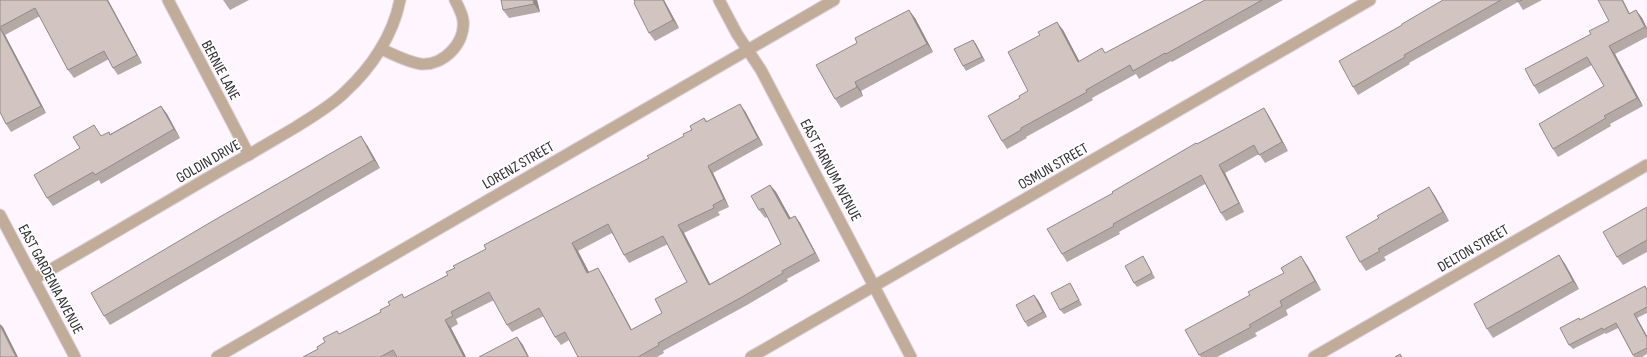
<svg xmlns="http://www.w3.org/2000/svg" width="1647" height="357" viewBox="0 0 1647 357" font-family="'Sofia Sans Condensed',sans-serif">
<style>
.lines{fill:none;stroke-linecap:round;stroke-linejoin:round}
.minor-casing{stroke:#d9d1d9;stroke-width:13}
.minor{stroke:#c1ac99;stroke-width:11}
.wall{fill:#b5a9a6;fill-rule:evenodd}
.shaded-wall{fill:#938a87}
.building{fill:#d2c5c1;stroke:#938a87;fill-rule:evenodd}
.labels{text-anchor:middle;stroke-width:3.5;stroke-linejoin:round;paint-order:stroke}
.street-label{font-size:15px;fill:#2f2c30;stroke:#fff}
</style>
<rect width="100%" height="100%" fill="#fef5fe"/>
<g class="lines">
<defs>
<g id="minor">
<polyline points="168,0 249,155"/>
<polyline points="719,0 737,34 761,70 911,357"/>
<path d="M381,49C393,54 407,62 421,64C444,66 466,42 463,20C462,13 458,6 455,0"/>
<polyline points="0,215 75,357"/>
<path d="M34,279C98,243 161,205 225,168C249,155 272,141 296,127C313,116 331,106 345,92C371,68 393,36 400,0"/>
<polyline points="217,357 834,0"/>
<polyline points="751,357 1370,0"/>
<polyline points="1314,357 1647,165"/>
</g>
</defs>
<!-- minor casing -->
<use href="#minor" class="minor-casing"/>
<!-- minor -->
<use href="#minor" class="minor"/>
</g>
<!-- wall -->
<g class="wall">
<polygon points="0,0 108,0 142,63 118,75 113,68 109,59 74,78 68,70 40,16 5,35 46,113 11,132 6,124 0,112"/>
<polygon points="223,0 249,0 230,10"/>
<polygon points="537,0 540,12 509,18 503,10"/>
<polygon points="664,0 679,28 655,41 649,33"/>
<polygon points="1205,0 1283,0 1172,62 1171,61 1139,79 1136,74 1092,98 1093,100 1026,137 1027,138 1007,149 1002,141 1020,98 1028,91 1063,30 1079,61 1106,53"/>
<polygon points="1443,0 1542,0 1523,10 1518,2 1409,63 1410,64 1358,95 1353,87 1402,25"/>
<polygon points="1636,10 1642,18 1647,28 1647,37 1615,54 1643,106 1610,124 1611,126 1558,157 1553,149 1604,86 1592,65 1539,94 1534,86 1591,34 1609,21 1630,13"/>
<polygon points="915,18 933,52 861,91 863,96 841,108 835,99"/>
<polygon points="973,40 976,44 985,61 966,71 963,66"/>
<polygon points="161,106 167,114 180,138 101,184 99,180 53,206 47,198 102,136 110,134"/>
<polygon points="1264,108 1269,116 1288,151 1265,163 1259,154 1225,173 1244,212 1226,221 1221,213 1205,184 1119,232 1120,234 1067,262 1062,254 1197,144"/>
<path d="M745,111L763,145L713,173L729,207L718,212L720,215L684,233L710,284L781,244L767,217L765,218L759,210L770,185L776,192L790,218L795,216L800,223L820,261L787,279L788,281L747,305L663,351L664,353L657,357H578L569,340L561,345L555,337L544,316L512,332L507,325L494,300L456,319L458,324L451,328L466,357H303L318,349L325,342L381,312L402,294L404,298L448,275L455,268L486,249L649,158L684,136L704,118L707,121ZM612,233L624,255L629,263L668,244L687,282L662,313L632,330L603,276L589,272L578,251Z"/>
<polygon points="367,145 380,168 110,325 104,316"/>
<polygon points="1429,187 1435,196 1449,221 1384,257 1386,260 1366,271 1360,262 1379,218"/>
<polygon points="1647,207 1647,252 1623,265 1617,257"/>
<polygon points="1559,255 1565,264 1579,289 1493,338 1487,329"/>
<polygon points="1143,256 1146,261 1155,278 1137,287 1134,283"/>
<polygon points="1307,265 1321,290 1286,310 1288,315 1255,333 1257,336 1217,357 1201,357 1199,355 1250,295 1284,273"/>
<polygon points="1070,283 1073,288 1082,305 1064,314 1060,310"/>
<polygon points="1645,286 1647,289 1647,313 1637,318 1647,336 1647,354 1642,357 1634,357 1618,328 1606,334 1605,333 1573,349 1569,345 1580,320"/>
<polygon points="1038,300 1047,317 1028,327 1025,322"/>
</g>
<!-- shaded-wall -->
<g class="shaded-wall">
<polygon points="107,0 108,0 142,63 137,55"/>
<polygon points="533,0 537,0 540,12 534,4"/>
<polygon points="663,0 664,0 679,28 673,20"/>
<polygon points="1622,0 1623,0 1634,22 1629,14"/>
<polygon points="909,10 915,18 933,52 927,44"/>
<polygon points="1636,10 1642,18 1647,28 1647,30"/>
<polygon points="1057,22 1063,30 1084,70 1078,62"/>
<polygon points="0,28 5,35 46,113 41,106"/>
<polygon points="973,40 976,44 985,61 982,57"/>
<polygon points="1609,46 1615,54 1643,106 1637,98"/>
<polygon points="855,82 861,91 863,96 857,87"/>
<polygon points="740,104 745,111 763,145 758,138"/>
<polygon points="161,106 167,114 180,138 174,129"/>
<polygon points="1264,108 1269,116 1288,151 1282,142"/>
<polygon points="361,136 367,145 380,168 374,160"/>
<polygon points="1219,165 1225,173 1244,212 1239,203"/>
<polygon points="708,166 713,173 729,207 724,199"/>
<polygon points="770,185 776,192 795,226 789,219"/>
<polygon points="1429,187 1435,196 1449,221 1443,212"/>
<polygon points="795,216 800,223 820,261 815,253"/>
<polygon points="678,225 684,233 714,292 709,285"/>
<polygon points="572,243 578,251 593,280 587,273"/>
<polygon points="1559,255 1565,264 1579,289 1573,281"/>
<polygon points="1301,256 1307,265 1321,290 1315,281"/>
<polygon points="598,268 603,276 636,338 631,330"/>
<polygon points="1034,295 1038,300 1047,317 1043,312"/>
<polygon points="1634,314 1637,318 1647,336 1647,338"/>
<polygon points="445,320 451,328 466,357 464,357"/>
<polygon points="0,324 3,327 18,357 16,357 0,325"/>
<polygon points="517,337 523,345 529,357 528,357"/>
</g>
<!-- building -->
<g class="building">
<polygon points="0,0 107,0 137,55 113,68 104,51 68,70 35,8 0,27"/>
<polygon points="501,0 533,0 534,4 503,10"/>
<polygon points="634,0 663,0 673,20 649,33 634,3 635,2"/>
<polygon points="1205,0 1262,0 1166,54 1165,53 1133,71 1130,65 1086,90 1087,92 1021,128 1021,130 1002,141 988,116 1020,98 1019,96 1028,91 1008,52 1040,35 1038,32 1057,22 1078,62 1102,48 1105,53"/>
<polygon points="1443,0 1501,0 1404,55 1405,57 1353,87 1339,61 1402,25 1402,24"/>
<polygon points="1517,0 1522,0 1518,2"/>
<polygon points="1598,0 1622,0 1629,14 1636,10 1645,27 1609,46 1637,98 1604,116 1606,118 1553,149 1539,124 1604,86 1587,57 1534,86 1525,69 1591,34 1589,31 1609,21"/>
<polygon points="909,10 927,44 855,82 857,87 835,99 816,65 857,43 855,38"/>
<polygon points="0,28 41,106 6,124 0,112"/>
<polygon points="973,40 982,57 963,66 954,49"/>
<path d="M740,104L758,138L708,166L724,199L713,205L714,208L678,225L709,285L781,244L763,208L759,210L751,196L770,185L789,219L795,216L815,253L782,271L783,273L742,297L658,343L659,345L638,357H578L565,332L555,337L539,308L507,325L489,292L451,312L453,316L445,320L464,357H397L393,350L380,357H303L318,349L317,347L325,342L323,338L337,331L339,334L381,312L380,310L390,305L388,302L402,294L404,298L448,275L446,272L455,268L453,266L486,249L484,245L649,158L647,156L684,136L683,134L692,130L690,126L704,118L706,122ZM608,224L624,255L663,236L687,282L655,299L662,313L631,330L598,268L587,273L572,243Z"/>
<polygon points="161,106 174,129 95,175 93,172 47,198 34,175 80,148 73,137 94,125 101,136 109,132 110,135"/>
<polygon points="1264,108 1282,142 1259,155 1254,145 1219,165 1239,203 1221,213 1201,175 1113,224 1114,226 1062,254 1047,229 1113,193 1112,192 1196,143 1197,144"/>
<polygon points="361,136 374,160 104,316 91,293 211,222"/>
<polygon points="1429,187 1443,212 1378,249 1380,251 1360,262 1346,237 1379,218 1377,216"/>
<polygon points="1647,207 1647,240 1617,257 1603,232"/>
<polygon points="1559,255 1573,281 1487,329 1474,304"/>
<polygon points="1143,256 1152,273 1134,283 1125,266"/>
<polygon points="1301,256 1315,281 1280,301 1282,306 1249,325 1251,327 1199,355 1185,330 1250,295 1248,292 1284,273 1281,268"/>
<polygon points="1070,283 1079,300 1060,310 1051,293"/>
<polygon points="1645,286 1647,290 1647,307 1634,314 1647,338 1647,348 1633,355 1616,323 1603,330 1602,328 1569,345 1560,328 1579,318 1580,320"/>
<polygon points="1034,295 1043,312 1025,322 1016,305"/>
<polygon points="0,325 16,357 0,357"/>
<polygon points="517,337 528,357 479,357"/>
<polygon points="1400,354 1402,357 1395,357"/>
</g>
<g class="labels">
<!-- street labels -->
<g class="street-label">
<text transform="translate(221 70) rotate(62)" y="5">BERNIE LANE</text>
<text transform="translate(208 161) rotate(-30)" y="5">GOLDIN DRIVE</text>
<text transform="translate(518 165) rotate(-30)" y="5">LORENZ STREET</text>
<text transform="translate(1053 166) rotate(-30)" y="5">OSMUN STREET</text>
<text transform="translate(831 170) rotate(62)" y="5">EAST FARNUM AVENUE</text>
<text transform="translate(1473 248) rotate(-30)" y="5">DELTON STREET</text>
<text transform="translate(51 279) rotate(62)" y="5">EAST GARDENIA AVENUE</text>
</g>
</g>
</svg>
